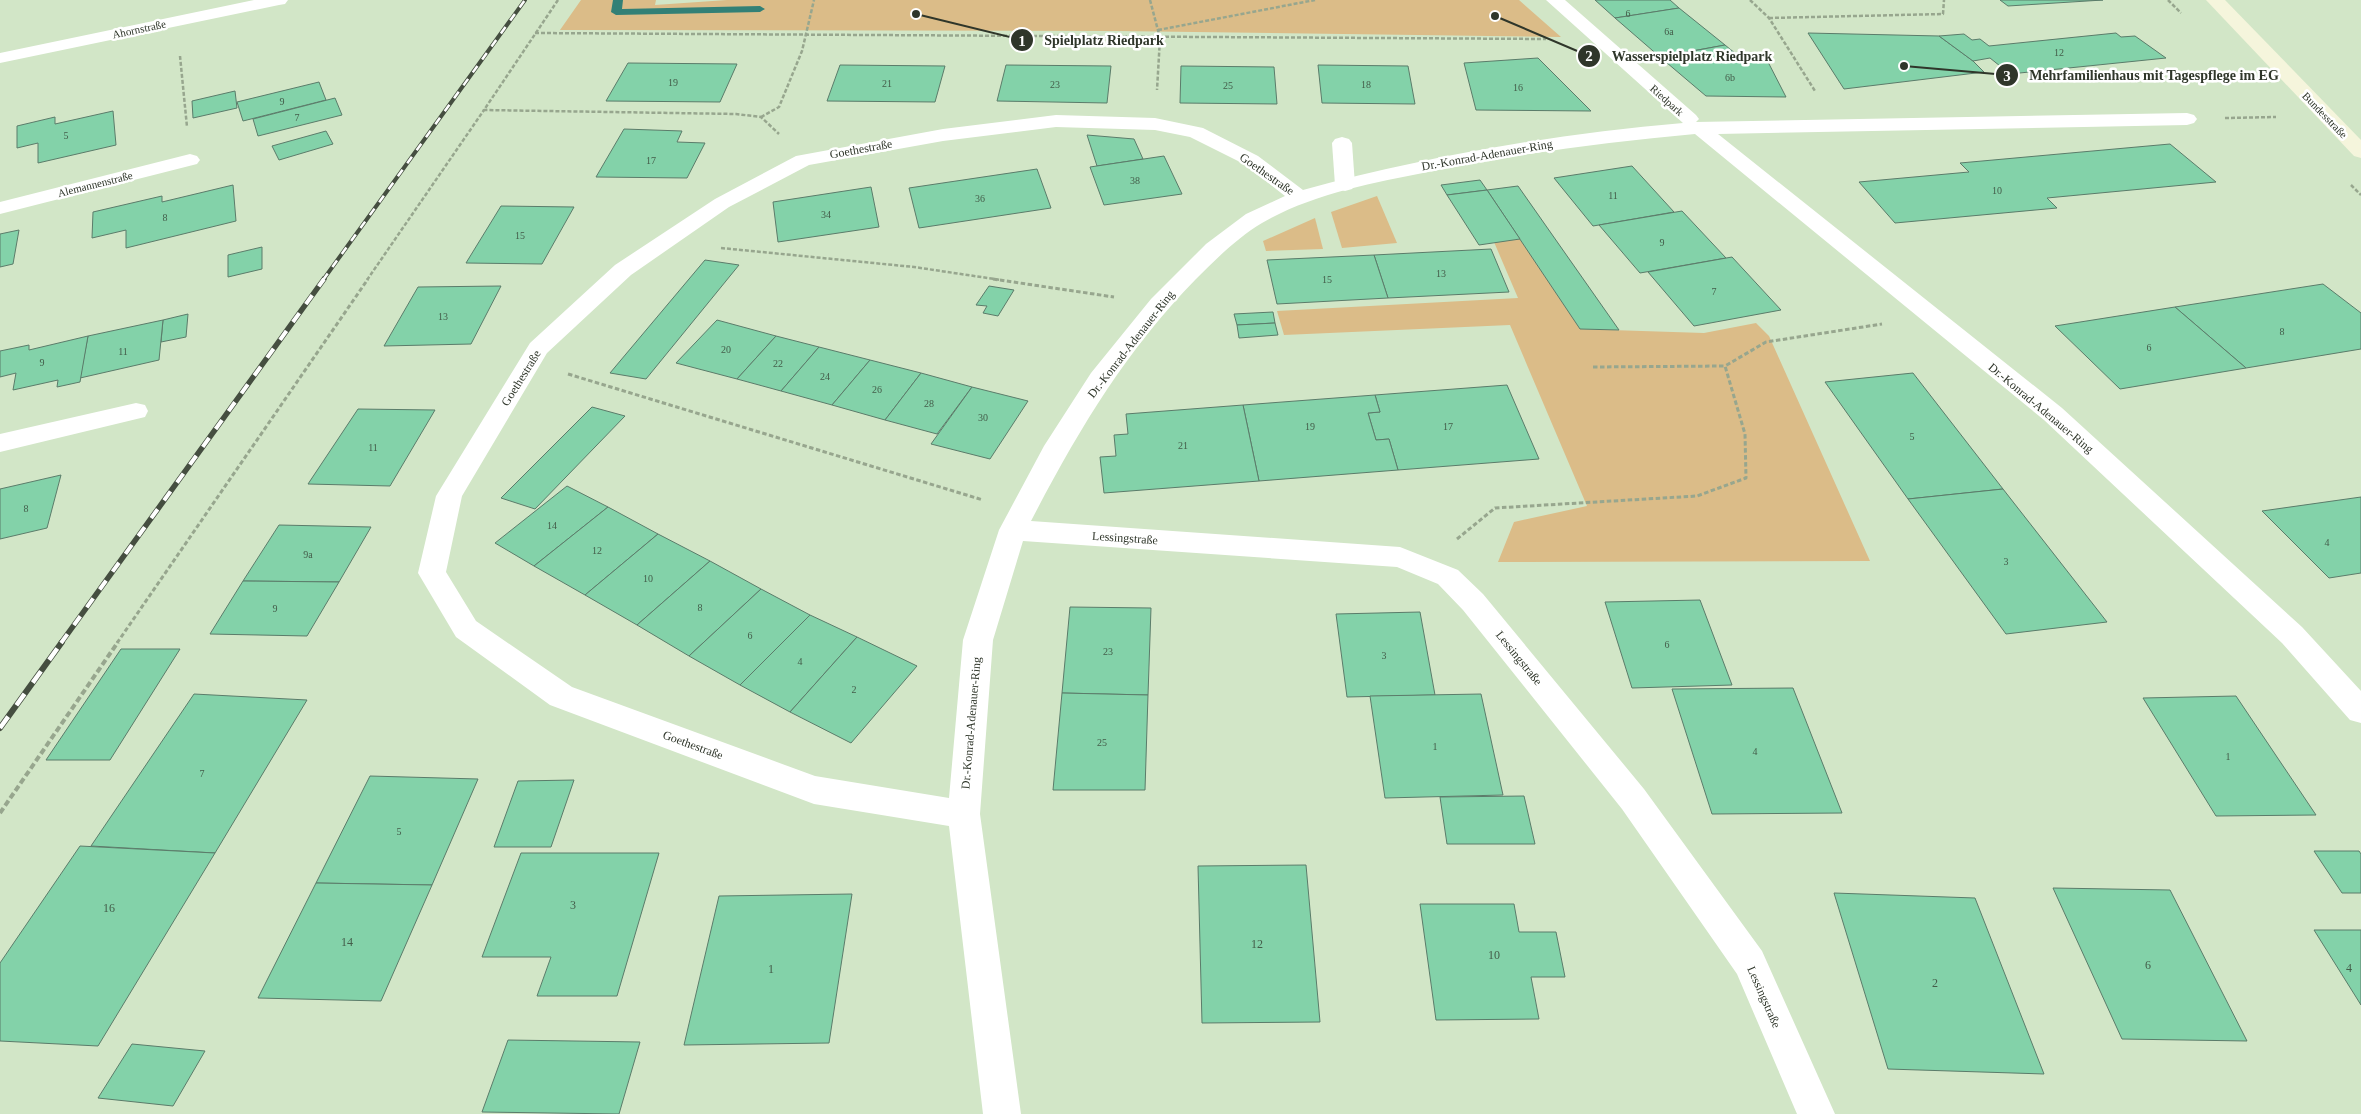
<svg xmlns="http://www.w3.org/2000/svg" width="2361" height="1114" viewBox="0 0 2361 1114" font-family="'Times New Roman',serif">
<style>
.green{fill:#dbbc88}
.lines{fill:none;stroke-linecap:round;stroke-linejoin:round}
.stream{fill:#328076;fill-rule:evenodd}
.building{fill:#83d2a9;stroke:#5b7c6a}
.path-far2{stroke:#97a68e;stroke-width:2.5;stroke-dasharray:4 2;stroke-linecap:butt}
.path-far1{stroke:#97a68e;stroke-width:3;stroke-dasharray:4.5 2.5;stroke-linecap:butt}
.path{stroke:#97a68e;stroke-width:4;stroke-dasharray:6 3;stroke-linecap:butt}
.lane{fill:#fff;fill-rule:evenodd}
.street{fill:#fff;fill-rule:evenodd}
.secondary{fill:#f5f5dc;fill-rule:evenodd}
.rail-far2-casing{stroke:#454e40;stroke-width:4}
.rail-far1-casing{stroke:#454e40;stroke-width:5.5}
.rail-casing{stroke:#454e40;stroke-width:6}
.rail-far2{stroke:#fff;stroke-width:2.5;stroke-dasharray:8;stroke-linecap:butt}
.rail-far1{stroke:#fff;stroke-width:4;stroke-dasharray:11;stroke-linecap:butt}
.rail{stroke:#fff;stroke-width:4.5;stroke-dasharray:14;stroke-linecap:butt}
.labels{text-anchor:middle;stroke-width:5;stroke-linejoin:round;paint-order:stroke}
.number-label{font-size:10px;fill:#445d4a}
.far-street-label{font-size:11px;fill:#2f362a;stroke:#fff}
.street-label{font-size:12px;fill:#2f362a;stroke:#fff}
.near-number-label{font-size:12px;fill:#445d4a}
.leader{fill:none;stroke:#2f362a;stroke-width:2}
.callout-dot{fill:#2f362a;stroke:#fff;stroke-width:2}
.mark-label{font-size:15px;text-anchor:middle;font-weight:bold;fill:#fff}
.callout-label{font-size:14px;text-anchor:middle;font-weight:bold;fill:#2f362a;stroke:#fff;stroke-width:5;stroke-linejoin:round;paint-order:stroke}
</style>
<rect width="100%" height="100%" fill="#d2e6c7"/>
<!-- green -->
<g class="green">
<polygon points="581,0 656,0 655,5 727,0 1519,0 1561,37 1117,31 560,30"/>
<polygon points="1377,196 1397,243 1342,248 1331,212"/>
<polygon points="1315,218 1323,249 1266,251 1263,241"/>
<polygon points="1520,239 1580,329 1704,333 1756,323 1769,336 1870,561 1498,562 1514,522 1587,506 1510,325 1284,335 1277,311 1518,298 1494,242"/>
</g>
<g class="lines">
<!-- stream -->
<polygon class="stream" points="613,0 623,0 622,9 760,6 765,9 760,12 616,15 611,12"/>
</g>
<!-- building -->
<g class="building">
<polygon points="1595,0 1670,0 1679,8 1615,18"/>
<polygon points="2000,0 2103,0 2008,6"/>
<polygon points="1679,8 1725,45 1660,57 1615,18"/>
<polygon points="1808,33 1939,36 1973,61 1984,72 1844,89"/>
<polygon points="2116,33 2121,37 2135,36 2166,58 2010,74 1990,58 1973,61 1939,36 1964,34 1972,40 1980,39 1989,46"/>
<polygon points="1725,45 1741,58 1766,58 1786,97 1706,96 1660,57"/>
<polygon points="1538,58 1591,111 1476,110 1464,63"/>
<polygon points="628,63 737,64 720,102 606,101"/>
<polygon points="840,65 945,66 935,102 827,101"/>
<polygon points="1006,65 1111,66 1107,103 997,101"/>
<polygon points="1318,65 1408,66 1415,104 1322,103"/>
<polygon points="1181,66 1274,67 1277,104 1180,103"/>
<polygon points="319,82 326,100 243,121 237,102"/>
<polygon points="235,91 237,108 193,118 192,101"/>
<polygon points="335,98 342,115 258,136 253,119"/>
<polygon points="113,111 116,145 38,163 38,143 17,148 17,126 55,117 55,124"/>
<polygon points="624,129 682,131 677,142 705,143 687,178 596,177"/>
<polygon points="326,131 333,144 279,160 272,146"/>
<polygon points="1087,135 1134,139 1143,159 1097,166"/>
<polygon points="2170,144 2216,182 2047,198 2057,208 1895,223 1859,182 1969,172 1960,163"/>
<polygon points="1164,156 1182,194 1104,205 1090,167"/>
<polygon points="1632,166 1674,212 1593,226 1554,178"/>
<polygon points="1037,169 1051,208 919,228 909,188"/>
<polygon points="1480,180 1487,190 1447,195 1441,185"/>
<polygon points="233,185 236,221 126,248 126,230 92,238 93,212 162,196 162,202"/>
<polygon points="1518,186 1619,330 1580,329 1487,190"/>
<polygon points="871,187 879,227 778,242 773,202"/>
<polygon points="1487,190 1520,239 1479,245 1447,195"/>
<polygon points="501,206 574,207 542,264 466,263"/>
<polygon points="1682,211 1726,258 1640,273 1599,225"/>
<polygon points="19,230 13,264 0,267 0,234"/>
<polygon points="262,247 262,269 228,277 228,255"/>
<polygon points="1491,249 1509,292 1388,298 1374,255"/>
<polygon points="1374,255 1388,298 1277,304 1267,260"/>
<polygon points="1732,257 1781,310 1694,326 1648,272"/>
<polygon points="705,260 739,265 646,379 610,373"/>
<polygon points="2323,284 2361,313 2361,349 2246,368 2175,307"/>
<polygon points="501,286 471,344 384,346 418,287"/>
<polygon points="989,286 1014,290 998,316 983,313 987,306 976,305"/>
<polygon points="2175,307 2246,368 2120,389 2055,326"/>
<polygon points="1273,312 1275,323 1237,325 1234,314"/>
<polygon points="188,314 186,337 161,342 163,320"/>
<polygon points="163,320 159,360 80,378 88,336"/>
<polygon points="717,320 776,336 737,379 676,363"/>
<polygon points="1275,323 1278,335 1239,338 1237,325"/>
<polygon points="88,336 80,382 57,387 58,380 13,390 16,373 0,377 0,351 29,345 29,350"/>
<polygon points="776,336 819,347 781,391 737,379"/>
<polygon points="819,347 870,360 832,405 781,391"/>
<polygon points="870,360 921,373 885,420 832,405"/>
<polygon points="921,373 972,387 937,434 885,420"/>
<polygon points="1913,373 2003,489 1908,499 1825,382"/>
<polygon points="1507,385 1539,459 1398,470 1389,439 1376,440 1368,413 1380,412 1375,395"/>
<polygon points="972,387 1028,401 990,459 931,444"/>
<polygon points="1375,395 1380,412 1368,413 1376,440 1389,439 1398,470 1259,481 1243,405"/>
<polygon points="1243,405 1259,481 1104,493 1100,457 1116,456 1114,435 1128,434 1126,414"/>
<polygon points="592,407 625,416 535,509 501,498"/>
<polygon points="358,409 435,410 390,486 308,484"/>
<polygon points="61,475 47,528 0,539 0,489"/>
<polygon points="567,486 608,507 534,566 495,543"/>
<polygon points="2003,489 2107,622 2006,634 1908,499"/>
<polygon points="2361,497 2361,573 2329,578 2262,511"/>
<polygon points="608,507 658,534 585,595 534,566"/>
<polygon points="279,525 371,527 339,582 243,581"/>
<polygon points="658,534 710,561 637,625 585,595"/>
<polygon points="710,561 761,589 689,656 637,625"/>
<polygon points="243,581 339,582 307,636 210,634"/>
<polygon points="761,589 810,615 740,685 689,656"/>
<polygon points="1700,600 1732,685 1632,688 1605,602"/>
<polygon points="1070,607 1151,608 1148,695 1062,693"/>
<polygon points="1420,612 1435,695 1347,697 1336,614"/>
<polygon points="810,615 857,637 790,712 740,685"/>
<polygon points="857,637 917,666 851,743 790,712"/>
<polygon points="121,649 180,649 110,760 46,760"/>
<polygon points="1793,688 1842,813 1712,814 1672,689"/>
<polygon points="1062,693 1148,695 1145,790 1053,790"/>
<polygon points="194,694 307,700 215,853 91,846"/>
<polygon points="1481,694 1503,795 1385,798 1370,696"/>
<polygon points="2236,696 2316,815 2216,816 2143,698"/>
<polygon points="370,776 478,779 432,885 316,883"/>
<polygon points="574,780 551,847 494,847 518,781"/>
<polygon points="1524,796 1535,844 1447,844 1440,797"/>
<polygon points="80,846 215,853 98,1046 0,1041 0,963"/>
<polygon points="2314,851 2359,851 2361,854 2361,893 2342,893"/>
<polygon points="521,853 659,853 617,996 537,996 551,957 482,957"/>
<polygon points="1306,865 1320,1022 1202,1023 1198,866"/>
<polygon points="316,883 432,885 381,1001 258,998"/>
<polygon points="2053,888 2170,890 2247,1041 2122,1039"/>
<polygon points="1834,893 1975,898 2044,1074 1888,1069"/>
<polygon points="852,894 829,1043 684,1045 719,896"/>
<polygon points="1420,904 1514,904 1519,932 1556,932 1565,977 1531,977 1539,1019 1436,1020"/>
<polygon points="2314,930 2361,930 2361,1005"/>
<polygon points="508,1040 640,1042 619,1114 482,1112"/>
<polygon points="132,1044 205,1051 173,1106 98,1098"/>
</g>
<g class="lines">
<!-- path-far2 -->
<g class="path-far2">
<polyline points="558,0 484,110 736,114 761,117 779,134"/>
<polyline points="1150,0 1160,38 1157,90"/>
<polyline points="1750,0 1769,18 1815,91"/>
<polyline points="2168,0 2181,13"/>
<polyline points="1769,18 1943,14 1944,0"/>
<polyline points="1158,30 1315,0"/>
<polyline points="535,33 1546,39"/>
<polyline points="180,56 187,127"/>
<polyline points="761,117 779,107 802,51 814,0"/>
<polyline points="2225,118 2276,117"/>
<polyline points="2351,185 2361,195"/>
<polyline points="721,248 914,267 1001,280"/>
<polyline points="367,280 484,110"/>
</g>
<!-- path-far1 -->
<g class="path-far1">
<polyline points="993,279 1114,297"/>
<polyline points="1593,367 1725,366"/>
<polyline points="568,374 983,500"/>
<polyline points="1457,539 1495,508 1697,496 1746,478 1745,434 1725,366 1766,342 1882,324"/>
<polyline points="117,643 368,279"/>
</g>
<!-- path -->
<polyline class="path" points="0,813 118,642"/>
<!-- lane -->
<polygon class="lane" points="1342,137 1349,139 1352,143 1355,185 1352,189 1345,191 1338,189 1335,185 1332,143 1335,139"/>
<!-- street -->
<g class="street">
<polygon points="254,0 288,0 285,4 279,5 0,63 0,53"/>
<path d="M1546,0H1565L1696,115L1699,119L1696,122L2187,113L2194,115L2197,119L2194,123L2187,125L1718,134L2062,408L2302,627L2361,691V723L2350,720L2282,643L2044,420L1695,134C1605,142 1516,154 1428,172C1372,183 1312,194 1262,223C1237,238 1216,259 1196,279C1124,353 1078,431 1031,521L1400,547L1458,570L1483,594L1644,789L1762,951L1835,1114H1797L1737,974L1622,809L1463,610L1438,584L1397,567L1023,541L993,640L980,814L1021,1114H983L949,826L814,804L550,705L456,637L418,573L436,496L530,343L615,265L715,199L796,156L943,129L1056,115L1155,118L1203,128L1258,156L1303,190C1428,156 1554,134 1683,123ZM1056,127L1155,130L1190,137L1244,164L1285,196L1246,214L1206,244L1151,299L1091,373L1044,446L999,530L963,640L949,798L815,776L572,687L476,621L446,572L462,496L547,353L631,275L729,207L809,165L943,141Z"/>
<polygon points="190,154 197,156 200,160 197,164 0,214 0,202"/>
<polygon points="136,403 145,405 148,411 145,417 0,452 0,434"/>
</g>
<!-- secondary -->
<polygon class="secondary" points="2206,0 2225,0 2361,140 2361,158 2354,156"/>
<defs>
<polyline id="rail-far2" points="323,280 525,0"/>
<polyline id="rail-far1" points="61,643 324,279"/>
<polyline id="rail" points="0,728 62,642"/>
</defs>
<!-- rail-far2 casing -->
<use href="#rail-far2" class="rail-far2-casing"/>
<!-- rail-far1 casing -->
<use href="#rail-far1" class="rail-far1-casing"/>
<!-- rail casing -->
<use href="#rail" class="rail-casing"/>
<!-- rail-far2 -->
<use href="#rail-far2" class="rail-far2"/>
<!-- rail-far1 -->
<use href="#rail-far1" class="rail-far1"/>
<!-- rail -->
<use href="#rail" class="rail"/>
</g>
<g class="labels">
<!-- number labels -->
<g class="number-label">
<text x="1628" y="17">6</text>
<text x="1669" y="35">6a</text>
<text x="2059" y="56">12</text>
<text x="1730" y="81">6b</text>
<text x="673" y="86">19</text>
<text x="887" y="87">21</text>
<text x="1055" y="88">23</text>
<text x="1366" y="88">18</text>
<text x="1228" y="89">25</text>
<text x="1518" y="91">16</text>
<text x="282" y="105">9</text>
<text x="297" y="121">7</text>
<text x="66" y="139">5</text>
<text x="651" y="164">17</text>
<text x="1135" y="184">38</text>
<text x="1997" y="194">10</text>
<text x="1613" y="199">11</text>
<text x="980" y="202">36</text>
<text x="826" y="218">34</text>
<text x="165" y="221">8</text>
<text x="520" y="239">15</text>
<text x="1662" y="246">9</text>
<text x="1441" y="277">13</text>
<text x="1327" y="283">15</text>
<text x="1714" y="295">7</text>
<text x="443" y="320">13</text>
<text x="2282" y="335">8</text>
<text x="2149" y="351">6</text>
<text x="726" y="353">20</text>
<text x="123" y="355">11</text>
<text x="42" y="366">9</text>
<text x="778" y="367">22</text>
<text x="825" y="380">24</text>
<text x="877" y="393">26</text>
<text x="929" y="407">28</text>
<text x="983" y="421">30</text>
<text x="1310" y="430">19</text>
<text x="1448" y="430">17</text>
<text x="1912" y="440">5</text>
<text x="1183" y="449">21</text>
<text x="373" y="451">11</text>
<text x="26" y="512">8</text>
<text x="552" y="529">14</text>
<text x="2327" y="546">4</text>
<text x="597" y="554">12</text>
<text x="308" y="558">9a</text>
<text x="2006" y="565">3</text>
<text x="648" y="582">10</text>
<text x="700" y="611">8</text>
<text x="275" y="612">9</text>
<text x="750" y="639">6</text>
<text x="1667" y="648">6</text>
<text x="1108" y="655">23</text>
<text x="1384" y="659">3</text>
<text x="800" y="665">4</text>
<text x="854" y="693">2</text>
<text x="1102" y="746">25</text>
<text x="1435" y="750">1</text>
<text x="1755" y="755">4</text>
<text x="2228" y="760">1</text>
<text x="202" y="777">7</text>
<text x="399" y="835">5</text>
</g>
<!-- far-street labels -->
<g class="far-street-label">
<text transform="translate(139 29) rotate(-12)" y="4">Ahornstraße</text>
<text transform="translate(1667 100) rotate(42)" y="4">Riedpark</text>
<text transform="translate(2325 115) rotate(46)" y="4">Bundesstraße</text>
<text transform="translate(95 184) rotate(-14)" y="4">Alemannenstraße</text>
</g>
<!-- street labels -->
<g class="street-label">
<text transform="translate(861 149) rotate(-10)" y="4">Goethestraße</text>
<text transform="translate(1487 155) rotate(-10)" y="4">Dr.-Konrad-Adenauer-Ring</text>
<text transform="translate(1267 174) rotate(35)" y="4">Goethestraße</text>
<text transform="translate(1131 344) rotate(-52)" y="4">Dr.-Konrad-Adenauer-Ring</text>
<text transform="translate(521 378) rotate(-58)" y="4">Goethestraße</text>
<text transform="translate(2041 408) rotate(40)" y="4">Dr.-Konrad-Adenauer-Ring</text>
<text transform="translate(1125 538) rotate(4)" y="4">Lessingstraße</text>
<text transform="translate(1519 658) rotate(51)" y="4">Lessingstraße</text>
<text transform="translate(971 723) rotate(-85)" y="4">Dr.-Konrad-Adenauer-Ring</text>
<text transform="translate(693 745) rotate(20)" y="4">Goethestraße</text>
<text transform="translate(1764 997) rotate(66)" y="4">Lessingstraße</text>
</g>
<!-- near-number labels -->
<g class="near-number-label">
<text x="573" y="909">3</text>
<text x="109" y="912">16</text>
<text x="347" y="946">14</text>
<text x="1257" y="948">12</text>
<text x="1494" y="959">10</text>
<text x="2148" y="969">6</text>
<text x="2349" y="972">4</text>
<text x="771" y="973">1</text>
<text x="1935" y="987">2</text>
</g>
</g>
<!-- callouts -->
<path class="leader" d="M916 14L1022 40M1495 16L1589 56M1904 66L2007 75"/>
<g class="callout-dot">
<circle cx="916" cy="14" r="5"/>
<circle cx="1495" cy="16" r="5"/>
<circle cx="1904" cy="66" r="5"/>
<circle cx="1022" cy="40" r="12"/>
<circle cx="1589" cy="56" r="12"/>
<circle cx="2007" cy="75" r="12"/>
</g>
<g class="mark-label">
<text x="1022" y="46">1</text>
<text x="1589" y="61">2</text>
<text x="2007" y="81">3</text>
</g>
<g class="callout-label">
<text x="1104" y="45">Spielplatz Riedpark</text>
<text x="1692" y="61">Wasserspielplatz Riedpark</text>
<text x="2154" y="80">Mehrfamilienhaus mit Tagespflege im EG</text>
</g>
</svg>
